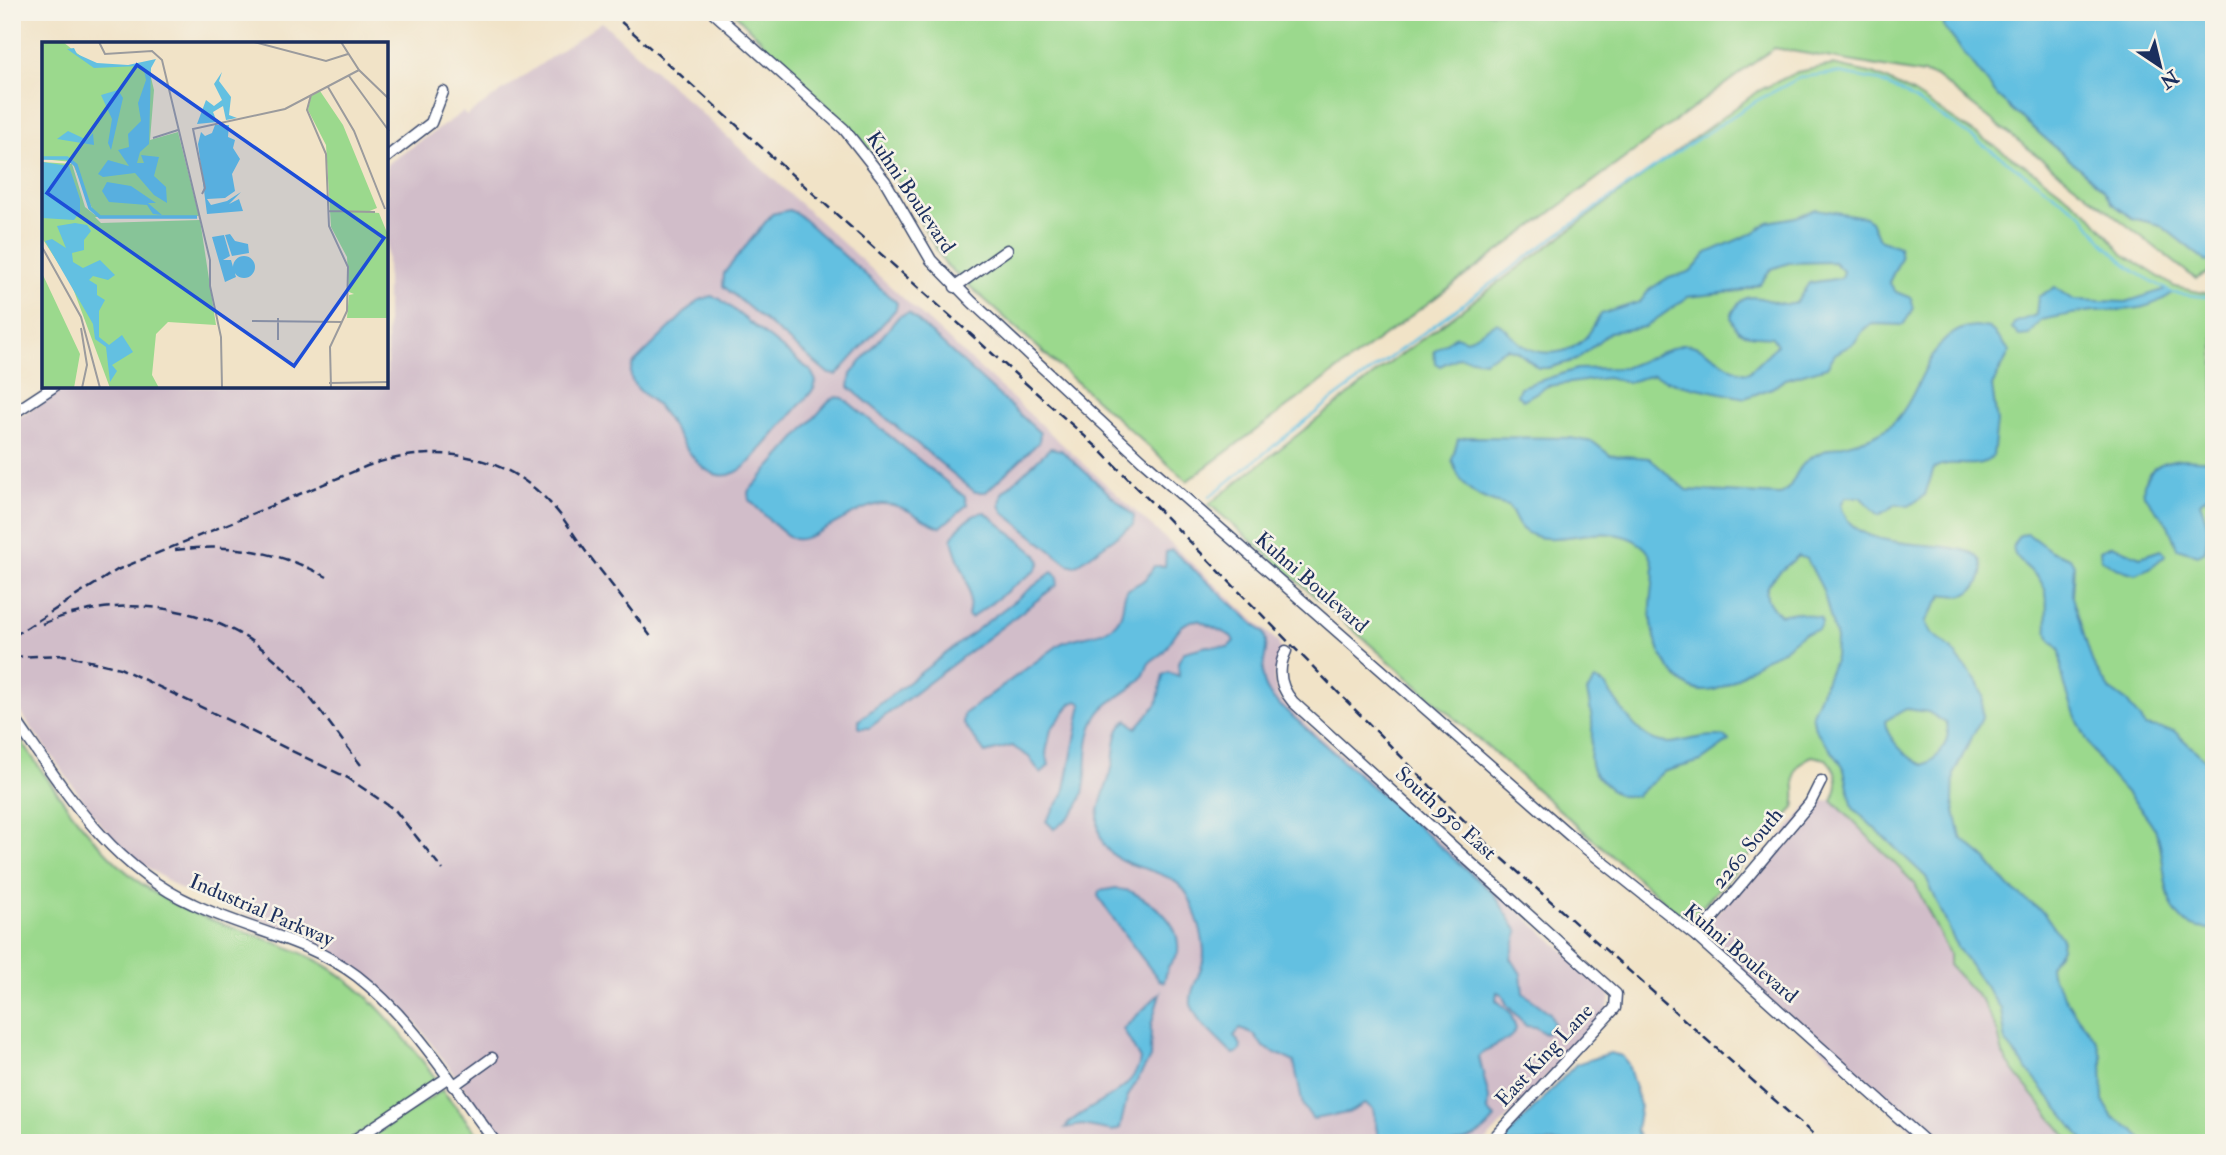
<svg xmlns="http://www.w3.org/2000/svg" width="2226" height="1155" viewBox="0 0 2226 1155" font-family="'IM FELL Double Pica',serif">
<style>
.industrial{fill:#d1bdc9}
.green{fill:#9bd98d;stroke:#5b8476;stroke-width:2}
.water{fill:#63c0e1;stroke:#3f78a0;stroke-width:2;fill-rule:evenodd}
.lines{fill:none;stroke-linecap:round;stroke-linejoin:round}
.stream{stroke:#63c0e1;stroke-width:2.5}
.minor-casing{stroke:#3b4a6e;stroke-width:13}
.minor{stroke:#fff;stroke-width:10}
.rail{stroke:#1b2f5e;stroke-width:2.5;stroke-dasharray:10 5;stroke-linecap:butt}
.labels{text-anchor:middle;stroke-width:5;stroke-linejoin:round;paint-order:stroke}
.street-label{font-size:21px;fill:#1b2f5e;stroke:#f7f3e8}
.inset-river{fill:none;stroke:#63c0e1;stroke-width:3.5}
.inset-road{fill:none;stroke:#9b9b9d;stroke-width:2}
.view{fill:#1d4ed8;fill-opacity:0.15;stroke:#1d4ed8;stroke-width:3.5}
.inset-edge{fill:none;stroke:#1b2f5e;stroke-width:3.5}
</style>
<rect width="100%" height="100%" fill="#f7f3e8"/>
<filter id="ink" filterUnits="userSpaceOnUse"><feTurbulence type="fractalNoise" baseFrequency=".0143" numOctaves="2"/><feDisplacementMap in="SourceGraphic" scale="14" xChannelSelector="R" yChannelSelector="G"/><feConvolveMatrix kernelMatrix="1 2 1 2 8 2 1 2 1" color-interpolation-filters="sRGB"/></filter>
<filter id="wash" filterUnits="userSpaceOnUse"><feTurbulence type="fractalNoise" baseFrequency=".00686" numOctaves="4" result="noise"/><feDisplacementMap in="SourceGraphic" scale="28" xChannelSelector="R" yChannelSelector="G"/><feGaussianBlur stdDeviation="1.57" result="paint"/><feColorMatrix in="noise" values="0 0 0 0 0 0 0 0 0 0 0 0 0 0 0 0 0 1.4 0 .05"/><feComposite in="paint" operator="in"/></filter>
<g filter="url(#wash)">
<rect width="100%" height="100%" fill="#f1e3c7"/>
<!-- industrial -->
<g class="industrial">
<polygon points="602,22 1278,642 1281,650 1274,680 1279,697 1286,706 1604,986 1610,998 1607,1010 1484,1143 505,1143 416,1023 358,968 311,939 180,889 135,859 101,825 12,701 12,422 63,387 387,387 387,164 463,112 466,116"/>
<polygon points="1832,800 1915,884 1949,954 1949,965 1982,1001 1998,1033 2003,1055 2015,1073 2072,1143 1927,1143 1697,937 1810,803"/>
</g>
<!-- green -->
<g class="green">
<polygon points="733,12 2214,12 2214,270 2196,279 1935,76 1774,48 1187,481 945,264 893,173"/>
<path d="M1833,65L1874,74L1913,93L2039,175L2089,213L2123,254L2175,287L2214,295V1143H2072L2015,1073L2003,1055L1998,1033L1982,1001L1949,965V954L1915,884L1832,800C1840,785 1839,772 1826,759L1812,756C1783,769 1800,785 1794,808L1688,922L1209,504L1383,368L1758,91L1797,72Z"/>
<path d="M12,727C50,782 86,841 139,882C191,922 257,930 314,959C367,986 402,1034 437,1080L346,1143H12Z"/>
<polygon points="442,1090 485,1143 362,1143"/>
</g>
<!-- water -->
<g class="water">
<polygon points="1941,12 2214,12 2214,261 2206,261 2160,225 2132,218 2112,203 2103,189 2000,99 1944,27"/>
<path d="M1816,209L1865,217L1871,221L1879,239L1899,247L1901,258L1889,282L1896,292L1911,298L1914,308L1903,325L1873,324L1865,328L1854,343L1835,354L1827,367L1786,379L1772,388L1745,398L1678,384L1653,375L1628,382L1606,378L1548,386L1523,400L1517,395L1520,387L1577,369L1624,368L1683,344C1707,343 1732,377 1749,372L1777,345L1772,337C1753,335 1737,339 1731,317C1746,277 1773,311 1796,303L1809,283L1841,278L1843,271L1834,262L1789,263L1771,269L1760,284L1741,291L1688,297L1645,327L1610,332L1576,360L1548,368H1538L1518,352L1507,348L1484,361L1459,357L1440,366L1435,363L1434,351L1456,336L1467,340L1496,323C1508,327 1511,337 1521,344C1540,358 1570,355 1586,337C1592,330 1596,321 1601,314L1640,302L1649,290L1666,279L1692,271L1707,253L1755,232L1768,222L1796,217Z"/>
<polygon points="789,210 798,214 897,303 896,309 837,375 829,374 723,286 724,273 772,214"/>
<path d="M2055,287L2074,300L2126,302L2166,289L2173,293C2144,313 2126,309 2095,311C2077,312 2058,317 2041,320L2030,335L2019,336L2012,328L2014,323L2036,315L2038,297Z"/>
<path d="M711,296L720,299L811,371L816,381L814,389L749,463C705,505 680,431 658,407C646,393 623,385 633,364L697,301Z"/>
<polygon points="909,313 1040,433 1039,442 986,492 975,492 849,387 851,374 899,316"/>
<path d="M1975,326L1989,328L2010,351L1992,386L1997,422L1993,456C1975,473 1954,457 1934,468L1925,495L1909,506L1897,504L1879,515L1860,497H1846L1841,504C1850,555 1937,538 1972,553C1991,561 1981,591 1964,595C1957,597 1950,594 1943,595L1925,622L1931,633L1950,648L1977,682L1983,696L1982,717L1954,773L1953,802L1961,838L1985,858L2009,887L2044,913L2062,939L2061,948L2050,966L2051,974L2073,1011L2096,1040L2102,1057L2103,1100L2113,1118L2133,1129L2144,1143H2086L2006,1043L2001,1009L1957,947L1926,877L1853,808L1843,766L1815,729L1812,714L1835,658L1836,639L1823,590L1807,559L1798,556C1778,575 1749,589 1780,615L1796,612L1820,618L1822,623L1818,630L1804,633C1796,638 1790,644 1783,650C1776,655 1767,657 1759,662C1730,684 1703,709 1673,673C1658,655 1651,631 1651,608C1651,586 1662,559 1640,544C1602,517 1549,554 1522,529C1515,522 1514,513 1508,506C1480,500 1460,489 1452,460L1458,439L1468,437L1570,438L1593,442L1610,455L1649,458L1686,490L1780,495C1795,487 1794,469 1809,459C1835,441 1874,445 1896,420C1923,391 1928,330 1975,326ZM1906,709L1928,712L1947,724C1951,741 1939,759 1923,765C1908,759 1886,738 1885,721Z"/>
<path d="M836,397L843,398L965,497L967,505L941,527C919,521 906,503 881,504C856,506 811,543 795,539C784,537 759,509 749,500L748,492L830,400Z"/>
<polygon points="1050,448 1061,450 1134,516 1133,525 1075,566 1068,564 1004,513 1000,505 1002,493"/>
<path d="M2182,459L2214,461V490L2200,502L2209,529L2205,551L2198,555L2177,548L2168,525L2144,495C2140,471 2162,460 2182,459Z"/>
<path d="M985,512L1037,555L1040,562L1036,570L971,618L968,616C975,580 958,569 952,539C956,527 973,513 985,512Z"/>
<path d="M2028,534L2051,551L2070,558L2074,565L2072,597L2093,664L2109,689L2127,702L2145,726L2174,731L2214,768V929C2152,932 2172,857 2153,826C2138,801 2115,784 2099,760C2082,734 2069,704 2062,673C2060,666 2062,659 2060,652C2059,644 2050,643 2048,635C2045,623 2048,606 2046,593C2041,567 1997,560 2020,535Z"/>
<polygon points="2112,545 2140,557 2161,550 2166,555 2150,568 2135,574 2116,568 2101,559 2100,550"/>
<path d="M1172,550L1264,633C1273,660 1250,669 1274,700L1494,894L1518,932L1511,958L1521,974L1523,993L1550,1013L1554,1024L1545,1034L1535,1027L1526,1026L1507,1005L1502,994L1497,992L1496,1000L1510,1012L1516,1029C1510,1044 1489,1044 1479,1057L1489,1098L1488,1111L1495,1118C1473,1155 1415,1143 1379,1143L1373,1109L1365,1104L1348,1113L1313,1119L1303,1106L1294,1062L1263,1047L1255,1035L1240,1029L1234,1036L1241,1045L1240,1051L1234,1054L1229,1051L1200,1022L1191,1005C1189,987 1204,971 1204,954C1204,937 1197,917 1191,902C1174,855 1098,882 1098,820C1098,800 1110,783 1113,763C1115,750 1114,726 1128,720L1136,728L1157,704L1163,675L1168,672L1179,676L1178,662L1184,652L1207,646L1228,647L1234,641L1231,636L1198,620C1178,621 1175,637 1164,651C1160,657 1152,658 1148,665C1146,670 1145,675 1141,679C1128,694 1105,700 1096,718C1075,757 1104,798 1054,829L1046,821L1064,794L1082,704L1077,701L1072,703L1051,729L1046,753L1049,765L1041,774L1029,757L1012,746L985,753L963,723L964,714L1060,644C1077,634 1110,638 1120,617C1124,608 1122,599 1127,590L1146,579L1154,566H1165L1166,552Z"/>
<polygon points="1052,572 1058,577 1057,585 869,728 859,728 859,720"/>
<path d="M1595,680L1604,684C1623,708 1641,750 1677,742C1694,739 1709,734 1726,737L1729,741L1701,761L1663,772L1636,796H1620C1577,766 1594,761 1592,720C1591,711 1589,701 1587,692Z"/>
<path d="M1116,888C1121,891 1127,889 1132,892C1156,905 1181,922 1178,953L1168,967L1164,982L1159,980C1137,952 1117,925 1098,896L1099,891Z"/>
<path d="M1160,993L1151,1026L1150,1058L1127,1098L1120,1128L1113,1131L1082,1125L1065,1128C1076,1109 1137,1094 1140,1059L1123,1029Z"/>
<polygon points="1610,1053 1622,1056 1628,1064 1640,1105 1636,1130 1642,1143 1501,1143 1576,1064"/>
</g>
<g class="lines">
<!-- stream -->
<polyline class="stream" points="1209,497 1328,403 1553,238 1665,160 1756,101 1801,77 1837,73 1876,80 1902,92 1958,127 2082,214 2105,245 2134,271 2173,293 2214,298"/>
</g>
</g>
<g filter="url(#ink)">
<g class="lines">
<defs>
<g id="minor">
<polyline points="713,12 844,129 885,181 931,260 972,302 1143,461 1574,839 1697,937 1927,1143"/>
<polyline points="387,157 431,123 443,92"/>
<polyline points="955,287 1007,250"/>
<polyline points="12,414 53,387"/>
<path d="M1286,651C1277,669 1279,686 1293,702L1616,994L1615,1008L1489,1143"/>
<path d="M12,715C63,788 109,866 193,904C247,930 308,939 357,976C414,1020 453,1086 496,1143"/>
<polyline points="1697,937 1810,803 1821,781"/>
<polyline points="453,1086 492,1058"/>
<polyline points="350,1143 447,1078"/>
</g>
</defs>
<!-- minor casing -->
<use href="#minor" class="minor-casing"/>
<!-- minor -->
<use href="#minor" class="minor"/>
<!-- rail -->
<g class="rail">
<polyline points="610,12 1098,448 1492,849 1823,1143"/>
<path d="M175,550C230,543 278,551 327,577"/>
<path d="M42,624C121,591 219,604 281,665C311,695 335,732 361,765"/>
<path d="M12,637L117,570L367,466C431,444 500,450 549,502C564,517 574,536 587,553C609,581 631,610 652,638"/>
<polyline points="12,657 64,655 120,668 348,778 395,810 443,870"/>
</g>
</g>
</g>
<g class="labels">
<!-- street labels -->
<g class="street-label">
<text transform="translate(911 192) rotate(56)" y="7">Kuhni Boulevard</text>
<text transform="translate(1312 582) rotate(41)" y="7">Kuhni Boulevard</text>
<text transform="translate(1446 813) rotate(42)" y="7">South 950 East</text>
<text transform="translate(1747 848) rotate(-50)" y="7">2260 South</text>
<text transform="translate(262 910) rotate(23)" y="7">Industrial Parkway</text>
<text transform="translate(1741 953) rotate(40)" y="7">Kuhni Boulevard</text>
<text transform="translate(1544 1055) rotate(-47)" y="7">East King Lane</text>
</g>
</g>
<!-- overview -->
<g transform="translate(42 42)">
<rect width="346" height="346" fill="#f1e3c7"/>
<path d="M0,0H21L50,23H106L112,48L108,98L136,90L157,174L53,175L59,181L158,178L174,283L126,280L114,292L110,333L117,346H68L29,241L0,196V120L30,122L43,165L53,173L30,120L0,117ZM278,49L301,83L335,166L325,170L337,171L346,193V276H305L307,253L312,252L307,250L305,215L289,185L284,103L266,68L269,54ZM0,231L38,312L32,346H0Z" fill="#9bd98d"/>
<path d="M32,6L35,12L55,21L86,23L114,17L109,26L107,102L98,110L95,121H102L99,113L117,115L112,134L124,145L125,161L112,153L93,131L61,135L56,132L66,118L87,124L76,108L87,105L86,92L99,79L96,61L104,38L102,28L97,24L52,26L25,7ZM180,30L177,39L189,55L187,73L195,76L184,78L181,64L171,70L175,80L155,82L164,58L172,64L180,58L172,42ZM76,48L81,56L69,108L66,101L70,77L59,53ZM173,83H187L186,95L193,98L191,106L198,117L190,132L193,149L183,156L165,157L169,163L185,159L199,150L187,162L197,157L201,169L165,172L156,102L159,90L163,94L170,91ZM26,89L45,98L51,91L52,103L15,97ZM0,120L27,124L38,157V170L32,178L0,176ZM65,140L89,144L114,161H106L120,173L111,172L105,163L67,160L60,149ZM33,181L45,183L49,189L42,198V208L30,211L31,220L41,226L58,218L73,233L66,238L51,234L47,238L55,243V253L63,258L57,269V295L67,303L80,293L91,310L70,323L75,329L68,340L64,305L53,297L51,282L3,199L10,197L24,206L15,184ZM188,192L193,199L206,202L207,211L190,214L183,193ZM182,193L188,214L181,218H189L194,235L183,240L170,195ZM191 225a11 11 0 1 1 22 0a11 11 0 1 1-22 0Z" fill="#63c0e1"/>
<path class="inset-river" d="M0,116H25L34,123L48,166L58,175H155"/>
<path class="inset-road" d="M57,0L63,12L110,9L120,18L168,218V244L179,295L180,346M212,0L284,19L306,12M299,0L317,28L347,57M307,34L347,89M286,45L312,89L343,167M269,53L265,68L284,112L287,184L306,225L305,269L288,305L289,346M111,96L136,88M160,152L163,146L151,87L243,67L317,28M286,169L333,170M0,205L39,275L58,346M210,279L300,280M39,286L45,323L40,346M236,298V276M287,341L347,340"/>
<path class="view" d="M95,23L342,196L252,324L5,151Z"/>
<rect width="346" height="346" class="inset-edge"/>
</g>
<!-- margin -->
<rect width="2226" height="1155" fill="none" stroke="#f7f3e8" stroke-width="42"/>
<!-- north arrow -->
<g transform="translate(2160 66) rotate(145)" stroke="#f7f3e8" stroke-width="5" paint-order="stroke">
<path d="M0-5L12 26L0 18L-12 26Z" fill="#1b2f5e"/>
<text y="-10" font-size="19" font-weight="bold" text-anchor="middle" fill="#1b2f5e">N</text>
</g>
</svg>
